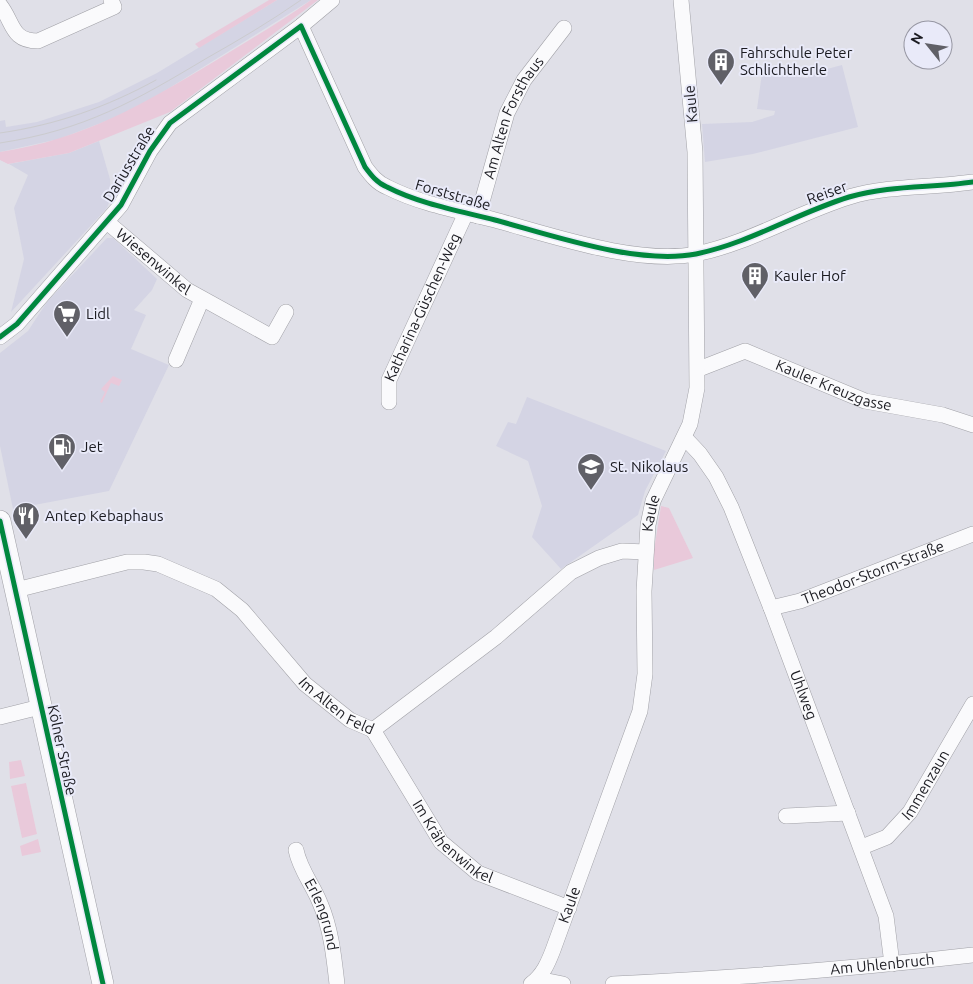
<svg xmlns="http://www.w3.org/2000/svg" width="973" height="984" viewBox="0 0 973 984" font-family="Ubuntu,sans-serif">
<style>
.built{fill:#d4d4e4}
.green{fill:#e9c9da}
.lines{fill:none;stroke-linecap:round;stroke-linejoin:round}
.street-casing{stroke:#a1a1a7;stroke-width:16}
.secondary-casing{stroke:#a1a1a7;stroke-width:22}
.street{stroke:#fafafc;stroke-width:15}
.secondary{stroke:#fafafc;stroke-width:21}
.tram{stroke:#cbcbce;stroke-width:1}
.cycleway-casing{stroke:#e9eaf9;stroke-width:8}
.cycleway{stroke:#00873e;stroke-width:5}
.labels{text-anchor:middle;stroke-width:4;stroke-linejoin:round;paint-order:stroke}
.poi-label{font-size:15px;fill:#1b1b21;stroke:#e9eaf9;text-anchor:start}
.street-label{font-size:15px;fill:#1b1b21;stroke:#e9eaf9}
</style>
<rect width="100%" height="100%" fill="#e0e0e8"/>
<!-- built -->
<g class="built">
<polygon points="277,0 311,0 150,100 122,115 59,139 0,152 0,121 5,120 6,127 37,122 99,102 157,73"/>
<polygon points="842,65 858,127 753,154 705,162 702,124 752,122 774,115 775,111 757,109 762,73 808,78 808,74"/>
<polygon points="99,141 110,179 111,197 107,208 11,312 24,259 14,208 28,175 9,164 69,153"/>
<polygon points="107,238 113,238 157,279 152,290 134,310 146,315 131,349 169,365 109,491 13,509 0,446 0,353 28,331 47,302"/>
<polygon points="527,397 666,451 645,491 638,515 561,569 532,537 542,506 528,461 496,446 508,422 516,424"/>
</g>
<!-- green -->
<g class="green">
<polygon points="269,0 277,0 199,48 195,44"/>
<path d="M311,0H318L170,112L69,153L8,164L0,160V152C85,139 143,104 215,61C247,41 281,22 311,0Z"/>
<polygon points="113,376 122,380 119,386 111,383 102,403 100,402 105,392 101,389"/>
<polygon points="661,506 669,508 693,558 654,570 654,550"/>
<polygon points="21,760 25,776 10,779 9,762"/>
<polygon points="26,783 37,834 22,838 11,786"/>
<polygon points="38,839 41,852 22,856 20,846"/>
</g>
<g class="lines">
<defs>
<g id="street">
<path d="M0,5C14,23 11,41 38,41L114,7L111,0"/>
<path d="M301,26L365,167C371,175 377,183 387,187C420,204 460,211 495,220C554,236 637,265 696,254C750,243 797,213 849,197C889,185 932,188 973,182"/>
<path id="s1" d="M478,216L507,113L524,80L564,28"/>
<path id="s2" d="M107,222L187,290L272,337L286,312"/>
<polyline points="0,337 17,324 121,205 150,151 170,123 301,26 332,0"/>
<polyline points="176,360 202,299"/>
<path id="s3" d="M699,369L745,351L865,401L943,415L973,425"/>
<path id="s4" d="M389,402V380L466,213"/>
<path id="s5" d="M685,438L700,454L716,477L731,507L771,608L886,916L892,964"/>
<path id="s6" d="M16,590L127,562H144L158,564L216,589L242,610L305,684L350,720L373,730L496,637L571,572L599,558L622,551L646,552"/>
<path id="s7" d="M771,608L800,601L973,534"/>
<polyline points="0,717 40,707"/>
<path id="s8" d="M373,730L441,842L478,873L569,908"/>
<polyline points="786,816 848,813"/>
<path id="s9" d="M862,847L887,837L910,812L973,704"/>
<path id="s10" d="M296,850C300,870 313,885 320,903C331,928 334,957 337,984"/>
<polyline points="538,979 563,984"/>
<path id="s11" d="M531,984C543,975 548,963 553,950L640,711L645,674L644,591L648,525L653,501L690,424L697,388L695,152L681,0"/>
<path id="s12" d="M613,984C733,978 853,969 973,955"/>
</g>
<polyline id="secondary" points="0,521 103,984"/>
</defs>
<!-- street casing -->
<use href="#street" class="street-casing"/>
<!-- secondary casing -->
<use href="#secondary" class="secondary-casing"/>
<!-- street -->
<use href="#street" class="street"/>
<!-- secondary -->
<use href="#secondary" class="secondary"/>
<!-- tram -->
<g class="tram">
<path d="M0,133C56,125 107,107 156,80"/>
<path d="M0,143C85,130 135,101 207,58C239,40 271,21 301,0"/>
</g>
<defs>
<g id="cycleway">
<path d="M0,337L17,324L121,205L150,151L170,123L301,26L365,167C371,175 377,183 387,187C420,204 460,211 495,220C554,236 637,265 696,254C750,243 797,213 849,197C889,185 932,188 973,182"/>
<polyline points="0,521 103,984"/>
</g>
</defs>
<!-- cycleway casing -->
<use href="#cycleway" class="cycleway-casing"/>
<!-- cycleway -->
<use href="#cycleway" class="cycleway"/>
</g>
<!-- icons -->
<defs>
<symbol id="building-pin" viewBox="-11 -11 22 30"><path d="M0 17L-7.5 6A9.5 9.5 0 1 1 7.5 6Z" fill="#606067" stroke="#e9eaf9"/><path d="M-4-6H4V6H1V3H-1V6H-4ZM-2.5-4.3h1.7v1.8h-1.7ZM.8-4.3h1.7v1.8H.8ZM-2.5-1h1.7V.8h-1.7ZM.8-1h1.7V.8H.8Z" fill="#fff"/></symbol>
<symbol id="supermarket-pin" viewBox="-11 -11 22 30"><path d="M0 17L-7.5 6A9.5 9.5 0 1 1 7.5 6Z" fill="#606067" stroke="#e9eaf9"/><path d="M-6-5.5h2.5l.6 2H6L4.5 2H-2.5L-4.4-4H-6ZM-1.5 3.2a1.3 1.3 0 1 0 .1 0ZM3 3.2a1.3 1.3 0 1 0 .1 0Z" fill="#fff"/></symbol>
<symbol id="fuel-pin" viewBox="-11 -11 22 30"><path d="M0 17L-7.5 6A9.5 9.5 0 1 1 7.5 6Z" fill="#606067" stroke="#e9eaf9"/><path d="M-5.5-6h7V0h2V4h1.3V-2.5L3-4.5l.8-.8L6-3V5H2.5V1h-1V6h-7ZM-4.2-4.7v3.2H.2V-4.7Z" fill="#fff"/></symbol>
<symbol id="school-pin" viewBox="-11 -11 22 30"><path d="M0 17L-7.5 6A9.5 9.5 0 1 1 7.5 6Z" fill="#606067" stroke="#e9eaf9"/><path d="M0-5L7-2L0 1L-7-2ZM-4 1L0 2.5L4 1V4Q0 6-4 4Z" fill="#fff"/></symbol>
<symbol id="restaurant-pin" viewBox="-11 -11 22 30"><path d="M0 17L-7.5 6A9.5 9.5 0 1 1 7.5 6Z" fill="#606067" stroke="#e9eaf9"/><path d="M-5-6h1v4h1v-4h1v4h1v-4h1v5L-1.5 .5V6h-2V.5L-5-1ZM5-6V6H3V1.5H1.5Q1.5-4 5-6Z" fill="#fff"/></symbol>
</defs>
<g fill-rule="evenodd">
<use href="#building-pin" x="705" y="46" width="32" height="43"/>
<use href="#building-pin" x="739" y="260" width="32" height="43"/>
<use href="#supermarket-pin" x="51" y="298" width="32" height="43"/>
<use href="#fuel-pin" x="46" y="431" width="32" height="43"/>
<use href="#school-pin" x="575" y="451" width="32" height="43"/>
<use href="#restaurant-pin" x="10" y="500" width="32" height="43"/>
</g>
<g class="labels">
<!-- poi labels -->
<g class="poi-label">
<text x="740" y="58">Fahrschule Peter<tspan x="740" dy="17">Schlichtherle</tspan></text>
<text x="774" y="281">Kauler Hof</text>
<text x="86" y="319">Lidl</text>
<text x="81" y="452">Jet</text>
<text x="610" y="472">St. Nikolaus</text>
<text x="45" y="521">Antep Kebaphaus</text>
</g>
<!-- street labels -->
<g class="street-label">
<text transform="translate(691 104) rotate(-95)" y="5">Kaule</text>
<text dy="5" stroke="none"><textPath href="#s1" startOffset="105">Am Alten Forsthaus</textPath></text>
<text transform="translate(129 164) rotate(-59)" y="5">Dariusstraße</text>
<text transform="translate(827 193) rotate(-20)" y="5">Reiser</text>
<text transform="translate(453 195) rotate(16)" y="5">Forststraße</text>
<text dy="5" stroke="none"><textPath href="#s2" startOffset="61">Wiesenwinkel</textPath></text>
<text dy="5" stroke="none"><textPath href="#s4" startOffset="102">Katharina-Güschen-Weg</textPath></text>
<text dy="5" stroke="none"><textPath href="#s3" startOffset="145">Kauler Kreuzgasse</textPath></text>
<text dy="5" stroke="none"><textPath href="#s11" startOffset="494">Kaule</textPath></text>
<text dy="5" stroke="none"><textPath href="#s7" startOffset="108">Theodor-Storm-Straße</textPath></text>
<text dy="5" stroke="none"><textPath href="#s5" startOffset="285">Uhlweg</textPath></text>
<text dy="5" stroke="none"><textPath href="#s6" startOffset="378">Im Alten Feld</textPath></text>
<text transform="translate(62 750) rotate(78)" y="5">Kölner Straße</text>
<text dy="5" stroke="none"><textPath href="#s9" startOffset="92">Immenzaun</textPath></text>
<text dy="5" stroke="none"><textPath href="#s8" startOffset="139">Im Krähenwinkel</textPath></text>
<text dy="5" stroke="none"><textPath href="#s11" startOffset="89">Kaule</textPath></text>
<text dy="5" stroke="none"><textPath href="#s10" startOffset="70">Erlengrund</textPath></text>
<text dy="5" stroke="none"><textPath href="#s12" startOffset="270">Am Uhlenbruch</textPath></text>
</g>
</g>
<!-- north arrow -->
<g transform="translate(928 45) rotate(300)"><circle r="24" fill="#e9eaf9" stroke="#9797a3"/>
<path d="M0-4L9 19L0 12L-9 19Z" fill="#606067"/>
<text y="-8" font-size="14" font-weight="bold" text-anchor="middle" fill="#1b1b21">N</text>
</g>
</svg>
